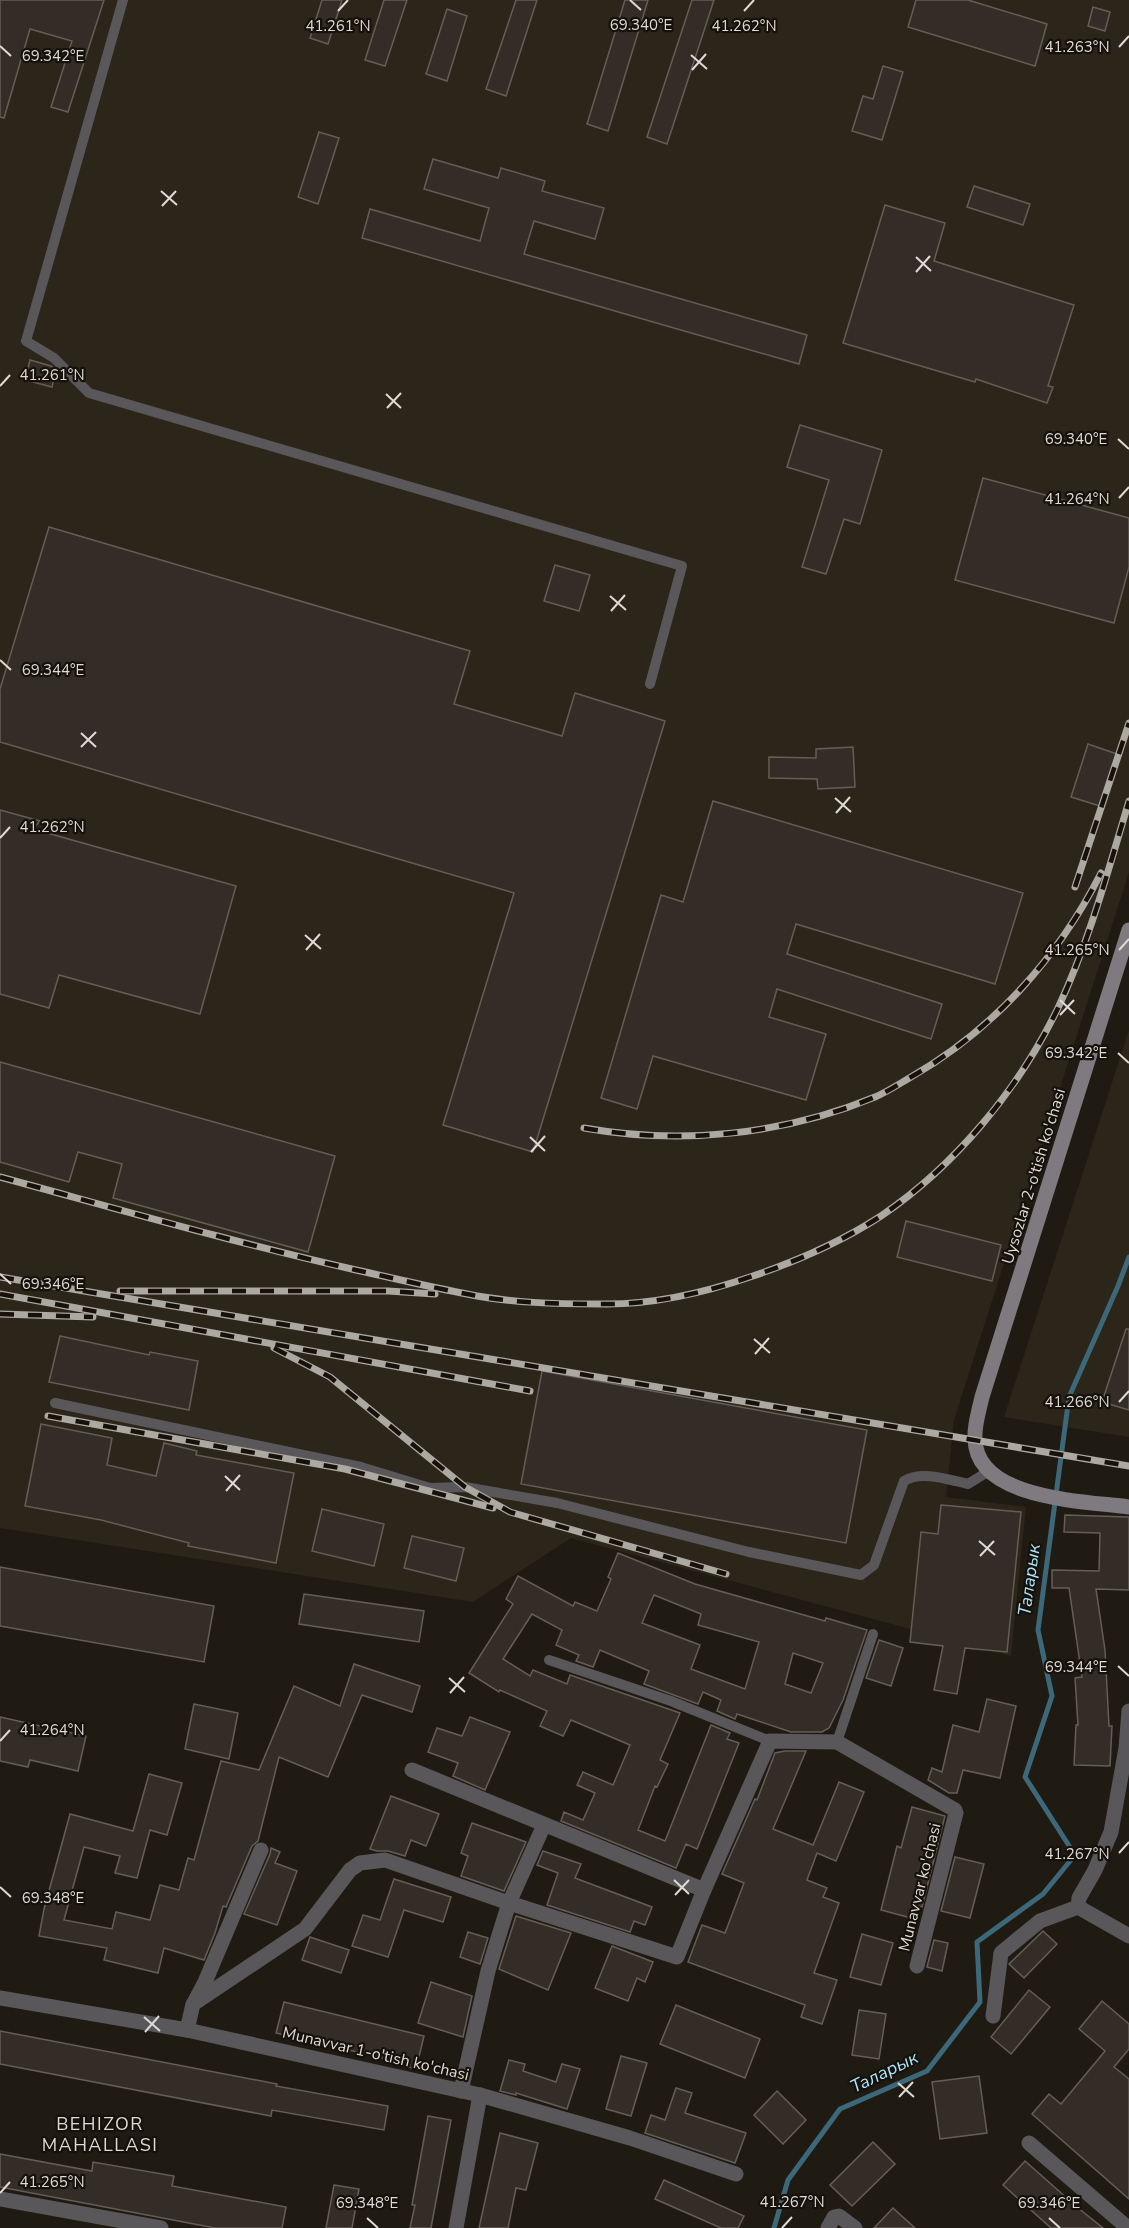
<svg xmlns="http://www.w3.org/2000/svg" width="1129" height="2228" viewBox="0 0 1129 2228" font-family="'Nunito Sans',sans-serif">
<style>
.built{fill:#2c2519}
.lines{fill:none;stroke-linecap:round;stroke-linejoin:round}
.stream{stroke:#3c687a;stroke-width:5}
.building{fill:#342d27;stroke:#655d56;stroke-width:1.5;fill-rule:evenodd}
.lane{stroke:#5a575b;stroke-width:10}
.street{stroke:#5a575b;stroke-width:15}
.secondary{stroke:#7e7a7f;stroke-width:15}
.rail-casing{stroke:#aca8a2;stroke-width:7}
.rail{stroke:#16120b;stroke-width:4.5;stroke-dasharray:14;stroke-linecap:butt}
.ticks{fill:none;stroke:#dedbd6;stroke-width:2}
.labels{text-anchor:middle;stroke-width:4.5;stroke-linejoin:round;paint-order:stroke}
.street-label{font-size:16px;fill:#dedbd6;stroke:#16120b}
.water-label{font-size:18px;font-style:italic;fill:#aae6fe;stroke:#16120b}
.neighbourhood-label{font-size:18px;letter-spacing:1.5px;fill:#dedbd6;stroke:#16120b}
.ticks-label{font-size:15px;text-anchor:middle;fill:#dedbd6;stroke:#16120b;stroke-width:4.5;stroke-linejoin:round;paint-order:stroke}
</style>
<rect width="100%" height="100%" fill="#1f1b13"/>
<!-- built -->
<g class="built">
<polygon points="0,0 1129,0 1129,872 954,1420 946,1497 1026,1507 1011,1656 571,1538 473,1602 0,1528"/>
<polygon points="1129,1030 1129,1437 1004,1417"/>
</g>
<g class="lines">
<!-- stream -->
<polyline class="stream" points="774,2228 788,2180 840,2109 927,2071 980,2002 977,1942 1043,1894 1075,1855 1025,1777 1052,1696 1038,1630 1069,1397 1118,1286 1129,1257"/>
</g>
<!-- building -->
<g class="building">
<polygon points="0,0 104,0 68,112 51,107 72,41 30,29 4,118 0,117"/>
<polygon points="322,0 342,0 328,44 310,38"/>
<polygon points="384,0 407,0 385,66 365,60"/>
<polygon points="516,0 537,0 506,96 486,89"/>
<polygon points="625,0 648,0 608,131 587,124"/>
<polygon points="692,0 714,0 667,144 647,137"/>
<polygon points="916,0 968,0 1047,24 1035,66 908,27"/>
<polygon points="1093,7 1110,12 1105,31 1088,26"/>
<polygon points="447,9 467,16 447,81 426,74"/>
<polygon points="883,66 903,72 882,140 852,131 863,96 873,99"/>
<polygon points="319,132 339,138 318,204 298,197"/>
<polygon points="433,159 498,178 501,168 545,181 542,191 604,208 595,239 534,221 524,254 807,335 799,364 362,238 370,209 480,241 489,208 424,189"/>
<polygon points="974,186 1030,204 1023,225 967,207"/>
<polygon points="885,205 945,223 934,261 1074,305 1048,386 1053,387 1047,403 976,379 975,382 843,343"/>
<polygon points="30,360 51,366 56,371 52,387 25,380"/>
<polygon points="800,425 882,450 860,524 844,519 826,574 802,567 829,480 787,467"/>
<polygon points="983,478 1129,518 1129,567 1114,623 955,580"/>
<polygon points="49,527 470,651 454,704 562,736 575,693 665,721 533,1152 443,1125 514,893 0,742 0,689"/>
<polygon points="555,565 590,575 579,611 544,601"/>
<polygon points="1088,744 1117,754 1100,806 1071,797"/>
<polygon points="853,747 855,787 818,789 817,779 769,778 769,757 816,758 816,749"/>
<polygon points="713,801 1023,893 995,984 796,924 787,954 942,1004 931,1039 777,989 769,1017 826,1034 806,1100 653,1056 637,1109 601,1098 661,895 683,902"/>
<polygon points="0,810 40,821 33,829 236,886 200,1014 59,975 49,1008 0,994"/>
<polygon points="0,1062 335,1156 308,1252 113,1198 122,1164 78,1152 69,1182 0,1162"/>
<polygon points="906,1221 1001,1245 992,1281 897,1257"/>
<polygon points="1126,1329 1129,1329 1129,1410 1102,1402"/>
<polygon points="60,1336 149,1355 150,1352 198,1361 189,1410 49,1382"/>
<polygon points="542,1371 867,1430 846,1543 521,1484"/>
<polygon points="41,1424 112,1438 107,1465 156,1476 164,1443 197,1451 196,1455 294,1473 276,1563 188,1546 189,1543 101,1520 25,1506"/>
<polygon points="941,1505 1021,1512 1007,1652 965,1648 957,1694 934,1690 943,1646 910,1642 921,1532 938,1534"/>
<polygon points="322,1509 384,1524 374,1566 312,1551"/>
<polygon points="1065,1515 1129,1517 1129,1590 1096,1589 1105,1650 1109,1726 1112,1726 1110,1766 1074,1765 1076,1725 1078,1725 1075,1678 1082,1677 1069,1588 1052,1588 1052,1570 1099,1571 1100,1533 1064,1532"/>
<polygon points="412,1536 464,1548 456,1581 404,1568"/>
<path d="M618,1553L695,1584L825,1621L826,1618L867,1630L843,1700L829,1728L822,1732H791L737,1714L735,1719L717,1711L721,1700L703,1692L698,1704L644,1684L649,1671L600,1650L593,1667L576,1661L579,1655L556,1645L562,1630L532,1614L503,1659L530,1676L533,1670L567,1684L570,1675L680,1713L660,1760L668,1764L657,1787L655,1786L638,1830L665,1841L711,1725L730,1733L727,1739L739,1743L697,1849L686,1844L676,1868L561,1821L564,1812L583,1820L595,1793L577,1785L583,1772L613,1785L630,1745L571,1720L563,1736L540,1726L547,1711L500,1690L499,1692L469,1673L513,1604L506,1599L518,1576L573,1606L575,1602L597,1611L611,1579L608,1577ZM654,1595L701,1614L698,1625L759,1642L745,1689L691,1669L700,1645L642,1623ZM793,1653L823,1663L811,1693L785,1684Z"/>
<polygon points="0,1567 214,1606 204,1662 0,1626"/>
<polygon points="304,1594 424,1611 419,1642 299,1624"/>
<polygon points="879,1640 903,1648 891,1686 866,1678"/>
<polygon points="354,1664 420,1686 412,1712 362,1695 328,1777 279,1757 258,1841 252,1846 226,1907 223,1906 215,1933 204,1960 164,1948 158,1973 104,1960 107,1948 39,1936 44,1909 70,1814 133,1831 149,1774 182,1783 167,1835 150,1830 137,1878 115,1873 120,1856 84,1847 64,1920 112,1929 116,1912 150,1920 160,1885 179,1890 188,1858 194,1860 221,1761 259,1770 294,1686 340,1706"/>
<polygon points="987,1699 1016,1706 1000,1778 963,1770 957,1793 949,1793 928,1780 932,1768 942,1772 953,1725 979,1732"/>
<polygon points="194,1704 238,1713 229,1759 185,1749"/>
<polygon points="0,1717 86,1736 78,1771 30,1760 28,1767 0,1761"/>
<polygon points="470,1717 510,1732 485,1790 453,1776 458,1763 428,1752 437,1728 462,1736"/>
<polygon points="785,1751 806,1751 773,1829 813,1845 839,1782 864,1792 836,1861 817,1853 807,1880 827,1888 823,1897 839,1903 814,1973 837,1980 822,2024 801,2017 805,2005 688,1962 702,1925 725,1933 744,1883 722,1874 755,1799 757,1800 775,1753"/>
<polygon points="391,1796 439,1814 426,1846 411,1840 405,1856 388,1851 377,1851 370,1849"/>
<polygon points="912,1807 945,1816 922,1907 918,1906 915,1919 881,1910 897,1846 901,1848"/>
<polygon points="472,1823 526,1842 504,1891 461,1876 468,1856 461,1853"/>
<polygon points="271,1848 280,1852 275,1863 297,1871 277,1925 244,1914 270,1854"/>
<polygon points="543,1851 581,1864 575,1878 652,1907 645,1925 634,1921 630,1932 547,1905 558,1873 537,1865"/>
<polygon points="955,1857 984,1864 970,1918 941,1911"/>
<polygon points="394,1879 451,1897 443,1922 404,1910 388,1957 352,1946 363,1915 380,1920"/>
<polygon points="516,1916 571,1933 548,1990 499,1969"/>
<polygon points="1043,1931 1057,1944 1024,1978 1009,1964"/>
<polygon points="468,1932 488,1938 480,1964 460,1957"/>
<polygon points="862,1934 893,1943 881,1985 850,1977"/>
<polygon points="310,1937 349,1950 341,1973 302,1960"/>
<polygon points="934,1940 948,1943 942,1971 927,1967"/>
<polygon points="612,1946 653,1962 645,1982 637,1978 628,2001 595,1988"/>
<polygon points="431,1982 472,1996 463,2037 418,2023"/>
<polygon points="1029,1990 1050,2007 1011,2054 991,2037"/>
<polygon points="1102,2001 1129,2024 1129,2049 1114,2067 1129,2079 1129,2199 1032,2114 1049,2094 1061,2104 1105,2051 1079,2029"/>
<polygon points="284,2002 424,2036 416,2069 391,2062 391,2060 276,2033"/>
<polygon points="676,2005 760,2039 745,2078 660,2044"/>
<polygon points="859,2010 886,2014 879,2059 852,2055"/>
<polygon points="0,2031 277,2084 276,2086 388,2106 384,2130 272,2110 271,2116 0,2064"/>
<polygon points="621,2056 647,2063 631,2116 606,2109"/>
<polygon points="509,2060 525,2064 523,2071 556,2082 562,2064 580,2069 567,2109 516,2093 516,2095 500,2091"/>
<polygon points="979,2076 987,2133 940,2139 932,2082"/>
<polygon points="676,2088 692,2093 685,2113 746,2133 735,2163 645,2133 651,2115 665,2120"/>
<polygon points="777,2091 806,2120 783,2144 754,2115"/>
<polygon points="428,2116 451,2120 431,2228 410,2228 415,2205 412,2205"/>
<polygon points="500,2133 538,2143 526,2190 516,2188 508,2228 479,2228"/>
<polygon points="873,2142 895,2164 852,2206 830,2185"/>
<polygon points="0,2154 92,2171 93,2162 174,2176 172,2186 286,2207 282,2228 215,2228 0,2187"/>
<polygon points="1025,2161 1077,2207 1103,2228 1051,2228 1003,2185"/>
<polygon points="664,2180 744,2216 738,2228 721,2228 655,2199"/>
<polygon points="334,2185 359,2189 352,2228 326,2228"/>
<polygon points="893,2208 915,2228 874,2228"/>
</g>
<g class="lines">
<!-- lane -->
<g class="lane">
<polyline points="123,0 26,341 54,358 89,393 682,566 650,684"/>
<path d="M55,1403L361,1467L430,1488L465,1487L557,1503L749,1552L861,1575L874,1565L904,1481C922,1470 949,1480 968,1484L989,1471"/>
<polyline points="549,1660 671,1701 770,1741"/>
<polyline points="837,1742 873,1634"/>
</g>
<!-- street -->
<g class="street">
<polyline points="1129,1711 1126,1748 1111,1832 1095,1870 1079,1898 1078,1907 1129,1936"/>
<polyline points="412,1770 704,1890"/>
<polyline points="0,1998 187,2030 480,2095 630,2138 736,2174"/>
<polyline points="195,2001 205,1982 261,1850"/>
<polyline points="993,2016 1001,1953 1040,1921 1078,1907"/>
<polyline points="187,2030 193,2004 305,1929 350,1870 360,1863 385,1860 509,1903 677,1957 704,1890 770,1741 837,1742 955,1810 956,1813 917,1966"/>
<polyline points="461,2091 488,1971 509,1903 544,1825"/>
<polyline points="1029,2143 1128,2228"/>
<polyline points="0,2199 161,2228"/>
<polyline points="456,2228 480,2095"/>
<polyline points="828,2228 834,2217 839,2216 855,2228"/>
</g>
<!-- secondary -->
<path class="secondary" d="M1129,930L982,1397C979,1411 974,1425 975,1439C976,1500 1086,1501 1129,1507"/>
<defs>
<g id="rail">
<polyline points="1075,887 1129,723"/>
<path d="M584,1128C681,1145 783,1135 875,1097C887,1092 899,1084 911,1077C993,1030 1058,958 1101,873"/>
<path d="M0,1177C118,1209 236,1243 356,1270C393,1278 430,1287 467,1294C510,1303 557,1304 601,1304C652,1305 704,1293 753,1276C797,1261 841,1242 881,1216C955,1166 1019,1089 1058,1008C1089,942 1108,871 1129,801"/>
<polyline points="0,1277 1129,1466"/>
<polyline points="120,1291 388,1291 435,1294"/>
<polyline points="0,1294 530,1391"/>
<polyline points="0,1314 93,1317"/>
<polyline points="274,1348 330,1377 465,1487 510,1512 726,1574"/>
<polyline points="48,1416 345,1469 493,1508"/>
</g>
</defs>
<!-- rail casing -->
<use href="#rail" class="rail-casing"/>
<!-- rail -->
<use href="#rail" class="rail"/>
</g>
<!-- ticks -->
<path class="ticks" d="M630,0L641,10M338,11L348,0M744,11L754,0M0,46L11,56M1119,47L1129,36M691,55L707,69M692,70L706,54M161,191L177,205M162,206L176,191M916,257L931,271M916,272L930,256M0,386L10,375M386,394L401,408M387,408L401,393M1118,439L1129,449M1119,498L1129,487M610,596L626,610M611,611L625,595M0,660L11,670M81,733L96,747M81,747L96,732M835,798L851,812M836,813L850,797M0,838L10,827M305,935L321,949M306,950L320,934M1119,950L1129,939M1060,1000L1075,1014M1060,1015L1074,1000M1118,1053L1129,1063M530,1137L545,1151M531,1152L545,1136M0,1274L11,1284M754,1339L770,1353M755,1354L769,1338M1119,1402L1129,1391M225,1476L240,1490M226,1491L240,1475M979,1541L995,1555M980,1556L994,1541M1118,1666L1129,1676M449,1678L465,1692M450,1693L464,1677M0,1741L10,1730M1119,1853L1129,1842M674,1880L689,1894M0,1887L11,1897M675,1895L689,1880M144,2017L160,2031M145,2032L159,2016M898,2083L914,2097M899,2097L913,2082M0,2193L10,2182M367,2218L378,2228M1049,2218L1060,2228M782,2228L792,2217"/>
<g class="labels">
<!-- street labels -->
<g class="street-label">
<text transform="translate(1033 1176) rotate(-73)" y="6">Uysozlar 2-o'tish ko'chasi</text>
<text transform="translate(919 1887) rotate(-76)" y="6">Munavvar ko'chasi</text>
<text transform="translate(376 2053) rotate(13)" y="6">Munavvar 1-o'tish ko'chasi</text>
</g>
<!-- water labels -->
<g class="water-label">
<text transform="translate(1029 1580) rotate(-82)" y="6">Таларык</text>
<text transform="translate(884 2072) rotate(-26)" y="6">Таларык</text>
</g>
<!-- neighbourhood labels -->
<g class="neighbourhood-label">
<text x="100" y="2130">BEHIZOR<tspan x="100" dy="21">MAHALLASI</tspan></text>
</g>
</g>
<g class="ticks-label">
<text x="641" y="30">69.340°E</text>
<text x="338" y="31">41.261°N</text>
<text x="744" y="31">41.262°N</text>
<text x="1077" y="52">41.263°N</text>
<text x="53" y="61">69.342°E</text>
<text x="52" y="380">41.261°N</text>
<text x="1076" y="444">69.340°E</text>
<text x="1077" y="504">41.264°N</text>
<text x="53" y="675">69.344°E</text>
<text x="52" y="832">41.262°N</text>
<text x="1077" y="955">41.265°N</text>
<text x="1076" y="1058">69.342°E</text>
<text x="53" y="1289">69.346°E</text>
<text x="1077" y="1407">41.266°N</text>
<text x="1076" y="1672">69.344°E</text>
<text x="52" y="1735">41.264°N</text>
<text x="1077" y="1859">41.267°N</text>
<text x="53" y="1903">69.348°E</text>
<text x="52" y="2187">41.265°N</text>
<text x="792" y="2207">41.267°N</text>
<text x="367" y="2208">69.348°E</text>
<text x="1049" y="2208">69.346°E</text>
</g>
</svg>
